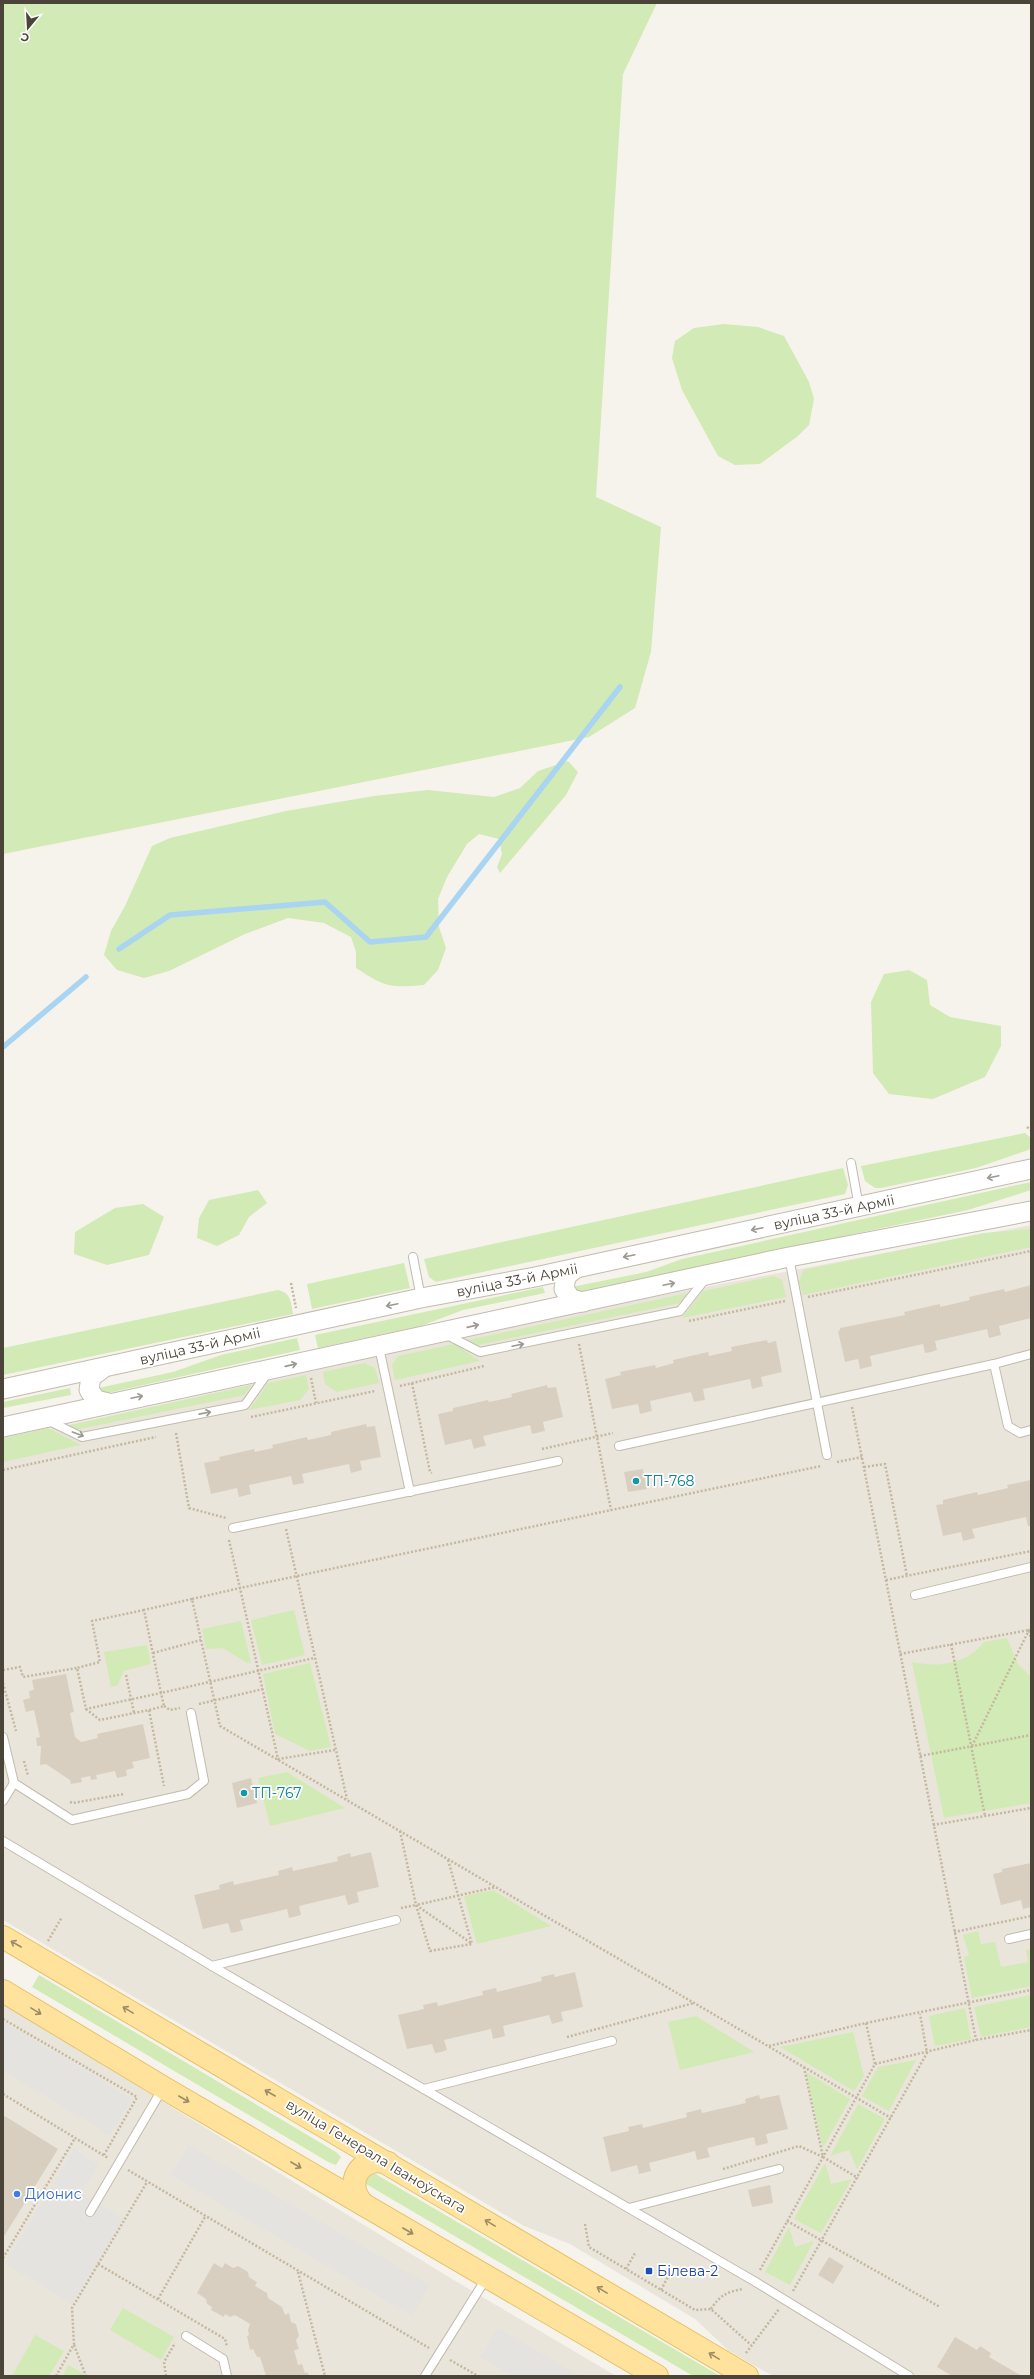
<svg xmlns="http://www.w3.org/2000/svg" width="1034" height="2379" viewBox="0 0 1034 2379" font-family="Montserrat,sans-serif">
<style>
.residential{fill:#eae5da}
.green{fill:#d2eab5}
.parking{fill:#e5e3e0}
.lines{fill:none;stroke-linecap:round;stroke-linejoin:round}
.stream{stroke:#a9d4f2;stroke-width:5.5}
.building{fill:#d8cfc1}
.service-casing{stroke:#c2bbae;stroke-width:10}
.tertiary-casing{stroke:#c2bbae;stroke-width:21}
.primary-casing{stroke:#e6c16a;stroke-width:24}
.path{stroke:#c4b79f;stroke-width:2.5;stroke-dasharray:2 2;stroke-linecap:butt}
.service{stroke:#fff;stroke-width:8}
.tertiary{stroke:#fff;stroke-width:19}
.primary{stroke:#ffe39c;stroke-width:22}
.oneway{stroke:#9c9892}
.oneway2{stroke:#9c8c66}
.culture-dot{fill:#0f9aa8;stroke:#fff;stroke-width:1.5}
.shop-dot{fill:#3f7fe0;stroke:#fff;stroke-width:1.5}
.transit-dot{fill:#1a4fb4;stroke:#fff;stroke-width:1.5}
.labels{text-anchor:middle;stroke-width:3.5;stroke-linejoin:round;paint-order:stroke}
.street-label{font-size:14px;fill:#4b4439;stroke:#fff}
.culture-label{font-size:14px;fill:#0d838f;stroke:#fff;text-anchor:start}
.shop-label{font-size:14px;fill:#366cbe;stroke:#fff;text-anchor:start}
.transit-label{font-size:14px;fill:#164399;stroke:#fff;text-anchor:start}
</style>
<rect width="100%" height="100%" fill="#f6f3ec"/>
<!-- residential -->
<g class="residential">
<polygon points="1031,1225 1031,2376 773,2376 729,2351 695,2319 570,2244 524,2226 3,1920 3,1439 616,1304"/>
<polygon points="3,2006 7,2006 452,2279 616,2376 3,2376"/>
</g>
<!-- green -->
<g class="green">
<polygon points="3,3 657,3 623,74 596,497 661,527 651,652 635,708 589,737 3,854"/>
<polygon points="724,324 758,327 784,336 809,382 814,399 809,425 798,436 760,464 735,465 718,456 682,390 672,358 675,341 694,328"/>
<path d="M568,761L578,772L566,795L500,873L497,867L502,854L499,839L479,834L467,844L447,877L438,899L439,927L446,948L438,970L424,985C390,988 385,987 356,968V952L351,937L324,923L288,918L245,934L169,971L144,978L117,970L104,955L111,931L125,906L152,846L170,838L286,811L374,796L428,790L494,797L520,788L538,771Z"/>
<polygon points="909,970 927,980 930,1005 950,1017 1001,1026 1001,1046 985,1077 933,1099 889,1094 873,1073 871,1002 884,974"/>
<polygon points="1025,1133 1031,1138 1031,1149 976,1168 881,1188 875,1188 865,1181 861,1166"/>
<polygon points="843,1168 848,1185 845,1194 436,1282 429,1277 424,1259"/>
<polygon points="1031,1182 1031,1190 968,1210 573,1293 572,1287 646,1272 682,1259"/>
<polygon points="258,1190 267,1203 249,1217 239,1235 217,1246 197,1238 199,1218 209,1200"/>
<polygon points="143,1204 164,1217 149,1255 107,1265 74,1254 75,1232 115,1208"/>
<polygon points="1031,1229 1031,1247 803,1295 799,1282 803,1270 984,1233"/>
<polygon points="404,1263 410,1288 312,1309 307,1284"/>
<polygon points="774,1276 782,1280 786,1297 682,1318 703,1291"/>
<polygon points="543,1287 545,1293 463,1310 421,1326 318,1348 315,1335"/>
<path d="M278,1290C291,1293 291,1302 293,1314L3,1375V1348Z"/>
<polygon points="688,1293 680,1303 478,1345 468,1340"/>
<polygon points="297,1338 300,1350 99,1395 98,1388 173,1372 221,1355"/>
<polygon points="455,1344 480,1361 395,1380 392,1365 398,1356"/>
<polygon points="364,1363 375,1368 379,1383 337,1392 325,1384 323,1372"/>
<polygon points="306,1375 309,1389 300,1400 249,1410 268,1383"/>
<polygon points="252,1385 244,1395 75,1430 66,1426"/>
<polygon points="70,1388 71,1395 3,1408 3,1402"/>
<polygon points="48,1428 81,1445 3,1462 3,1438"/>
<polygon points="294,1610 305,1655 262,1665 251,1620"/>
<polygon points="241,1621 251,1663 247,1663 223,1648 206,1649 202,1629"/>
<path d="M1007,1638L1018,1664L1031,1677V1803L944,1818L912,1662C939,1668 967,1664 984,1642Z"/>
<polygon points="147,1645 151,1664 124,1671 117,1686 111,1687 104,1652"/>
<polygon points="310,1663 331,1747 310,1751 275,1734 263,1674"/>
<polygon points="287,1772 345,1808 270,1826 258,1778"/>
<polygon points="493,1890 551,1926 477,1944 464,1896"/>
<polygon points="978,1931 981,1944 995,1942 1001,1967 1028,1962 1026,1950 1031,1949 1031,1986 972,1998 964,1957 969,1955 963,1935"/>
<polygon points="39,1975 336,2152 341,2157 336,2165 330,2163 32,1987"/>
<polygon points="1031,1995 1031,2027 981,2037 974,2007"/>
<polygon points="965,2008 971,2039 935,2046 929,2016"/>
<polygon points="696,2016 754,2052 680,2070 668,2022"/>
<polygon points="853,2032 864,2076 854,2091 780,2047"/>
<polygon points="916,2060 889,2111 862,2096 878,2067"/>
<polygon points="806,2072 850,2099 823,2148"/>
<polygon points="858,2104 885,2119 857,2169 849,2150 830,2156"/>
<polygon points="825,2163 831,2184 852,2179 821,2233 794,2219"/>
<polygon points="372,2172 720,2376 693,2376 366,2184 364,2177"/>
<polygon points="789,2227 795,2247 814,2241 790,2285 765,2272"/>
<polygon points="123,2308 174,2337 161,2360 110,2330"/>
<polygon points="35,2335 64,2351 49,2376 12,2376"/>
<polygon points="68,2365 88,2376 63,2376"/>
</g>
<!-- parking -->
<g class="parking">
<polygon points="4,2022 132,2099 110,2135 3,2071"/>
<polygon points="189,2145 430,2285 412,2316 171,2175"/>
<polygon points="74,2149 98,2164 81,2193 124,2218 72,2304 5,2263"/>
<polygon points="498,2328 581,2376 512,2376 480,2357"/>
</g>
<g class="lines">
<!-- stream -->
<g class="stream">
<polyline points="119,949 170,915 325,902 370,942 426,937 620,687"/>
<polyline points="3,1047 86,977"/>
</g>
</g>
<!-- building -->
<g class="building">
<polygon points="1031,1285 1031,1318 999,1326 1001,1335 989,1338 987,1329 935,1341 937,1350 931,1352 925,1353 923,1344 870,1356 872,1366 860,1369 858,1359 845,1362 838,1331 840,1330 840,1328 905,1315 904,1312 940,1304 940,1307 970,1300 969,1297 1004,1289 1005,1292"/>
<polygon points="767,1340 768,1343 776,1341 782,1372 761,1377 763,1386 752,1389 750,1379 703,1389 705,1400 699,1401 694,1402 691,1392 650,1401 652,1411 640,1414 638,1404 612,1409 605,1379 621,1375 620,1372 655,1365 656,1368 674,1363 673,1360 708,1352 709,1356 732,1351 731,1347"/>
<polygon points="547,1385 548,1388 556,1387 563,1417 543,1422 545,1431 532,1434 530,1425 483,1436 486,1446 480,1447 474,1449 471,1439 445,1445 438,1414 453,1411 453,1408 488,1400 489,1402 512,1397 511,1394"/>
<polygon points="366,1424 367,1427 375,1426 381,1457 360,1461 362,1470 351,1473 349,1464 302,1474 304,1483 293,1485 291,1476 249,1485 251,1494 239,1497 237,1488 211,1494 204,1463 220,1460 219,1457 254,1449 255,1452 273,1448 272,1445 307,1437 308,1440 331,1435 331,1432"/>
<polygon points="643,1469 647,1489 628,1492 624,1472"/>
<polygon points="1031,1480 1031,1526 1028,1526 1026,1517 972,1529 975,1538 963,1541 961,1532 943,1536 936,1505 943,1504 943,1500 977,1492 978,1495 1008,1488 1007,1485"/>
<polygon points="66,1674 74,1712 70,1713 75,1737 81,1742 98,1738 97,1734 143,1724 150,1758 132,1762 134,1768 126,1770 127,1776 117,1778 115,1771 96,1775 97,1779 91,1780 90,1776 81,1778 82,1782 71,1784 70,1780 46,1764 40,1765 41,1746 37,1746 36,1738 40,1737 34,1710 26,1712 23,1700 30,1698 29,1691 34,1690 32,1680"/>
<polygon points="251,1778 257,1803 237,1808 232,1783"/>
<polygon points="371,1852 379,1887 357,1892 359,1902 348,1905 345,1895 299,1906 301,1915 289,1918 287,1909 240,1920 243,1930 237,1932 231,1933 228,1923 203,1929 194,1895 220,1889 219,1885 233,1881 234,1885 279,1875 278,1871 292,1867 293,1871 338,1861 337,1857 350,1853 351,1857"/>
<polygon points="1031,1863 1031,1907 1023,1909 1021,1900 1001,1905 993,1874 1002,1872 1002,1869"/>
<polygon points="575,1972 583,2007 561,2012 563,2021 552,2024 549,2015 503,2026 505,2036 493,2039 491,2029 444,2040 447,2050 441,2052 435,2053 432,2044 407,2049 398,2015 424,2009 423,2005 437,2002 438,2006 483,1995 482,1991 496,1988 497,1992 542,1981 541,1977 554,1974 555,1977"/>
<polygon points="759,2095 760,2099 779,2095 788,2129 766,2134 768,2143 756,2146 754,2137 707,2148 710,2157 697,2160 695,2151 649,2163 651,2171 639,2174 637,2165 611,2172 603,2137 629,2131 628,2127 642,2124 643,2128 687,2117 686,2113 701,2109 702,2113 746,2103 745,2099"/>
<polygon points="3,2115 58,2149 3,2238"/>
<polygon points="770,2185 773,2203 752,2207 748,2190"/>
<polygon points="829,2257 844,2266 833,2284 818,2275"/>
<polygon points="214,2263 222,2268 225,2263 233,2268 238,2266 248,2272 249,2277 257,2282 255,2286 267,2293 268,2298 282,2307 285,2315 289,2313 291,2322 296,2324 299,2336 296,2340 299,2349 294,2350 298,2365 302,2364 305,2373 307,2372 310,2376 266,2376 260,2357 257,2357 253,2349 250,2350 247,2336 249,2335 248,2330 250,2324 235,2315 230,2317 225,2314 224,2317 211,2310 212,2307 207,2304 206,2299 197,2293"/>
<polygon points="955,2337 977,2350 980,2346 991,2353 989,2357 1022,2376 952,2376 937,2367"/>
</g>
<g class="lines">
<defs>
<g id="service">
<polyline points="851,1163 859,1207"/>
<polyline points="413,1257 421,1298"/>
<polyline points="789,1257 827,1455"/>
<polyline points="445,1334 480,1352 680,1311 706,1278"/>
<polyline points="379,1347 410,1492"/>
<polyline points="994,1364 1008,1426 1020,1433 1031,1430"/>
<polyline points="47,1420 82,1437 245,1405 269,1371"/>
<polyline points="619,1446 994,1364 1031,1354"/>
<polyline points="233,1528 558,1461"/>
<polyline points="915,1595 1031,1567"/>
<polyline points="3,1737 14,1783"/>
<polyline points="3,1801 14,1783 72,1820 188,1794 204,1781 191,1713"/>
<polyline points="3,1841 212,1966 754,2281 909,2376"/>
<polyline points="1009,1939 1031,1934"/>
<polyline points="212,1966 396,1920"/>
<polyline points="424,2089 612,2041"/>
<polyline points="629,2208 779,2169"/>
<polyline points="90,2212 163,2088"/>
<polyline points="186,2336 223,2359 227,2376"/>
<polyline points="425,2376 487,2277"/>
</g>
<g id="tertiary">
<polyline points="576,1268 566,1276 564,1289 571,1299 583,1302"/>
<polyline points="102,1369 91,1377 89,1390 96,1400 108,1403"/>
<polyline points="3,1389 421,1298 535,1277 1031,1169"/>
<polyline points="3,1427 789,1257 1031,1211"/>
</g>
<g id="primary">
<polyline points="3,1937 747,2376"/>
<polyline points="3,1991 164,2088 657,2376"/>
<path d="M363,2204C343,2184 360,2154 388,2163"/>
</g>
</defs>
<!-- service casing -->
<use href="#service" class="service-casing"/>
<!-- tertiary casing -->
<use href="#tertiary" class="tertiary-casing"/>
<!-- primary casing -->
<use href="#primary" class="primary-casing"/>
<!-- path -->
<g class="path">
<polyline points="1027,1127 1031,1130"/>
<polyline points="291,1283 296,1308"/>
<polyline points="808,1297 1031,1251"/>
<polyline points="689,1321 785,1301"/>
<polyline points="579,1344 611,1510"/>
<polyline points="311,1378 316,1403"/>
<polyline points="412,1383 430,1472 432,1473"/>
<polyline points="400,1386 484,1366"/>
<polyline points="852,1407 976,2040"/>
<polyline points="251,1417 375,1391"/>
<polyline points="176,1433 189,1508 226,1518"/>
<polyline points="542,1449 613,1433"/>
<polyline points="837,1462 862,1457"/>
<polyline points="864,1467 885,1464 907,1576"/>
<polyline points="3,1470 156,1437"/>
<polyline points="286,1529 347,1799"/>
<polyline points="229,1540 240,1588 821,1466"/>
<polyline points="886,1580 1031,1551"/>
<polyline points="192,1599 144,1610 161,1693 314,1658"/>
<polyline points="144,1610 92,1621 100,1662 77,1668 86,1709 161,1693 164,1706 149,1710"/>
<polyline points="951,1644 985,1816"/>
<polyline points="153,1653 201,1640"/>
<polyline points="900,1654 1029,1630 1031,1640"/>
<polyline points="3,1670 20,1667 23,1677 77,1668"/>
<polyline points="126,1675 134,1713"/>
<polyline points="3,1683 16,1731"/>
<polyline points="199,1704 263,1689"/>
<polyline points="164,1706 170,1710 180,1708"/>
<polyline points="86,1709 100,1720 149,1710 164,1786"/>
<polyline points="972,1746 1029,1630 1031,1630"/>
<polyline points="335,1750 278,1759 240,1588 192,1599 220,1726 891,2118"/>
<polyline points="920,1756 1031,1735"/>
<polyline points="24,1761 28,1776"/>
<polyline points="70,1802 73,1803 124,1794"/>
<polyline points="933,1825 1031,1808"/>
<polyline points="400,1831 416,1905 471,1943"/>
<polyline points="448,1860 472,1944 430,1951 416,1905 496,1887"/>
<polyline points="401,1908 416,1905"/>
<polyline points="954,1932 1031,1916"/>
<polyline points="48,1941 62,1917"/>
<polyline points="3,2019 137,2097 104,2155"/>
<polyline points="866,2023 875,2064"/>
<polyline points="567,2037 694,2003"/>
<polyline points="769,2046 866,2023 1031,1990"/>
<polyline points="804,2067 823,2157 858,2178"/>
<polyline points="3,2094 108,2158"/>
<polyline points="723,2169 799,2146 823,2157"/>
<polyline points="128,2170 429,2348"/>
<polyline points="787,2221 940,2307"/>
<polyline points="585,2224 589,2247 695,2310 711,2309 751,2345"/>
<polyline points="3,2258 75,2138"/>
<polyline points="98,2264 225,2339 227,2347"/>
<polyline points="626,2269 635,2253"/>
<polyline points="760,2270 875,2064 976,2040 1031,2030"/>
<polyline points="298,2272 325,2376"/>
<polyline points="661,2290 670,2273"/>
<polyline points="793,2291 927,2053 920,2014"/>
<polyline points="158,2299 205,2217"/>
<path d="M711,2309C720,2295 727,2292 743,2289"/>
<polyline points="74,2345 86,2376"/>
<polyline points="746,2353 779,2309"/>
<polyline points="450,2360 478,2376"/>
<polyline points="56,2376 74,2344 72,2308 147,2182"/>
<polyline points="166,2376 164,2362 175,2343"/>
</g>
<!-- service -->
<use href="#service" class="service"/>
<!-- tertiary -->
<use href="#tertiary" class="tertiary"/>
<!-- primary -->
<use href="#primary" class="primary"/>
</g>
<!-- one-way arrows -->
<defs><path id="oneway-shaft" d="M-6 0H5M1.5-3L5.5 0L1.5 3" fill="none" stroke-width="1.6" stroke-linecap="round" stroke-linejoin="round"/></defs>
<g class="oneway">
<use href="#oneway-shaft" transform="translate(993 1177) rotate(168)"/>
<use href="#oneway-shaft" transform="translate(757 1229) rotate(168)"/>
<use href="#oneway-shaft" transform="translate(629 1256) rotate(168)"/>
<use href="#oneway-shaft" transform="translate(669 1284) rotate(-12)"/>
<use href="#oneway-shaft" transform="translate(392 1305) rotate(168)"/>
<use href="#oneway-shaft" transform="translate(473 1326) rotate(-13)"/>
<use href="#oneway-shaft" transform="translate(518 1345) rotate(-12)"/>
<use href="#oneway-shaft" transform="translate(291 1365) rotate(-13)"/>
<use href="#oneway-shaft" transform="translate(137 1397) rotate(-12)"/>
<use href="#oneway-shaft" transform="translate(205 1413) rotate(-11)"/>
<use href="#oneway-shaft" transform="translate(78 1434) rotate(20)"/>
</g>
<g class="oneway2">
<use href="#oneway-shaft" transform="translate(16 1944) rotate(-150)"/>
<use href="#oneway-shaft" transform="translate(128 2010) rotate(-149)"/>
<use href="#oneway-shaft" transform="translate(36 2011) rotate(31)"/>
<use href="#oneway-shaft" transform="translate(270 2093) rotate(-150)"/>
<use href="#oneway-shaft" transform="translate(184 2099) rotate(30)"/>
<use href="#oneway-shaft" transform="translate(296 2165) rotate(30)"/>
<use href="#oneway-shaft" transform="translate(490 2223) rotate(-149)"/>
<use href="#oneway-shaft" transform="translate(408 2231) rotate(30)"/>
<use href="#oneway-shaft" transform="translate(602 2290) rotate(-149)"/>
<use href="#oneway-shaft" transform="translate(714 2356) rotate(-149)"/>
</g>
<!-- markers -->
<g class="culture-dot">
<circle cx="636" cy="1481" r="4"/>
<circle cx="244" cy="1793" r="4"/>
</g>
<circle class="shop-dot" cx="17" cy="2194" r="4"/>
<rect class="transit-dot" x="645" y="2267" width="8" height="8" rx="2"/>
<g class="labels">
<!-- street labels -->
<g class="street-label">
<text transform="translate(834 1212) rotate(-12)" y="5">вуліца 33-й Арміі</text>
<text transform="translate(517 1280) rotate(-11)" y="5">вуліца 33-й Арміі</text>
<text transform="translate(200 1346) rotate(-13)" y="5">вуліца 33-й Арміі</text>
<text transform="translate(376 2156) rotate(31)" y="5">вуліца Генерала Іваноўскага</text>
</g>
<!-- culture labels -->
<g class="culture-label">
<text x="644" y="1486">ТП-768</text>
<text x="252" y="1798">ТП-767</text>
</g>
<!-- shop labels -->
<g class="shop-label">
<text x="25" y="2199">Дионис</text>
</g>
<!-- transit labels -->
<g class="transit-label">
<text x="657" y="2276">Білева-2</text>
</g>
</g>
<!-- border -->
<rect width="1034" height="2379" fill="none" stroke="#4b4439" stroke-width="8"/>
<!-- north arrow -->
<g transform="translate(28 28) rotate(198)" stroke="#ffffff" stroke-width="3" paint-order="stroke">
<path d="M0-3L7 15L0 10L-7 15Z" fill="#4b4439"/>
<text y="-6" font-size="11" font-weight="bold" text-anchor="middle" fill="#4b4439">С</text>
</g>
</svg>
